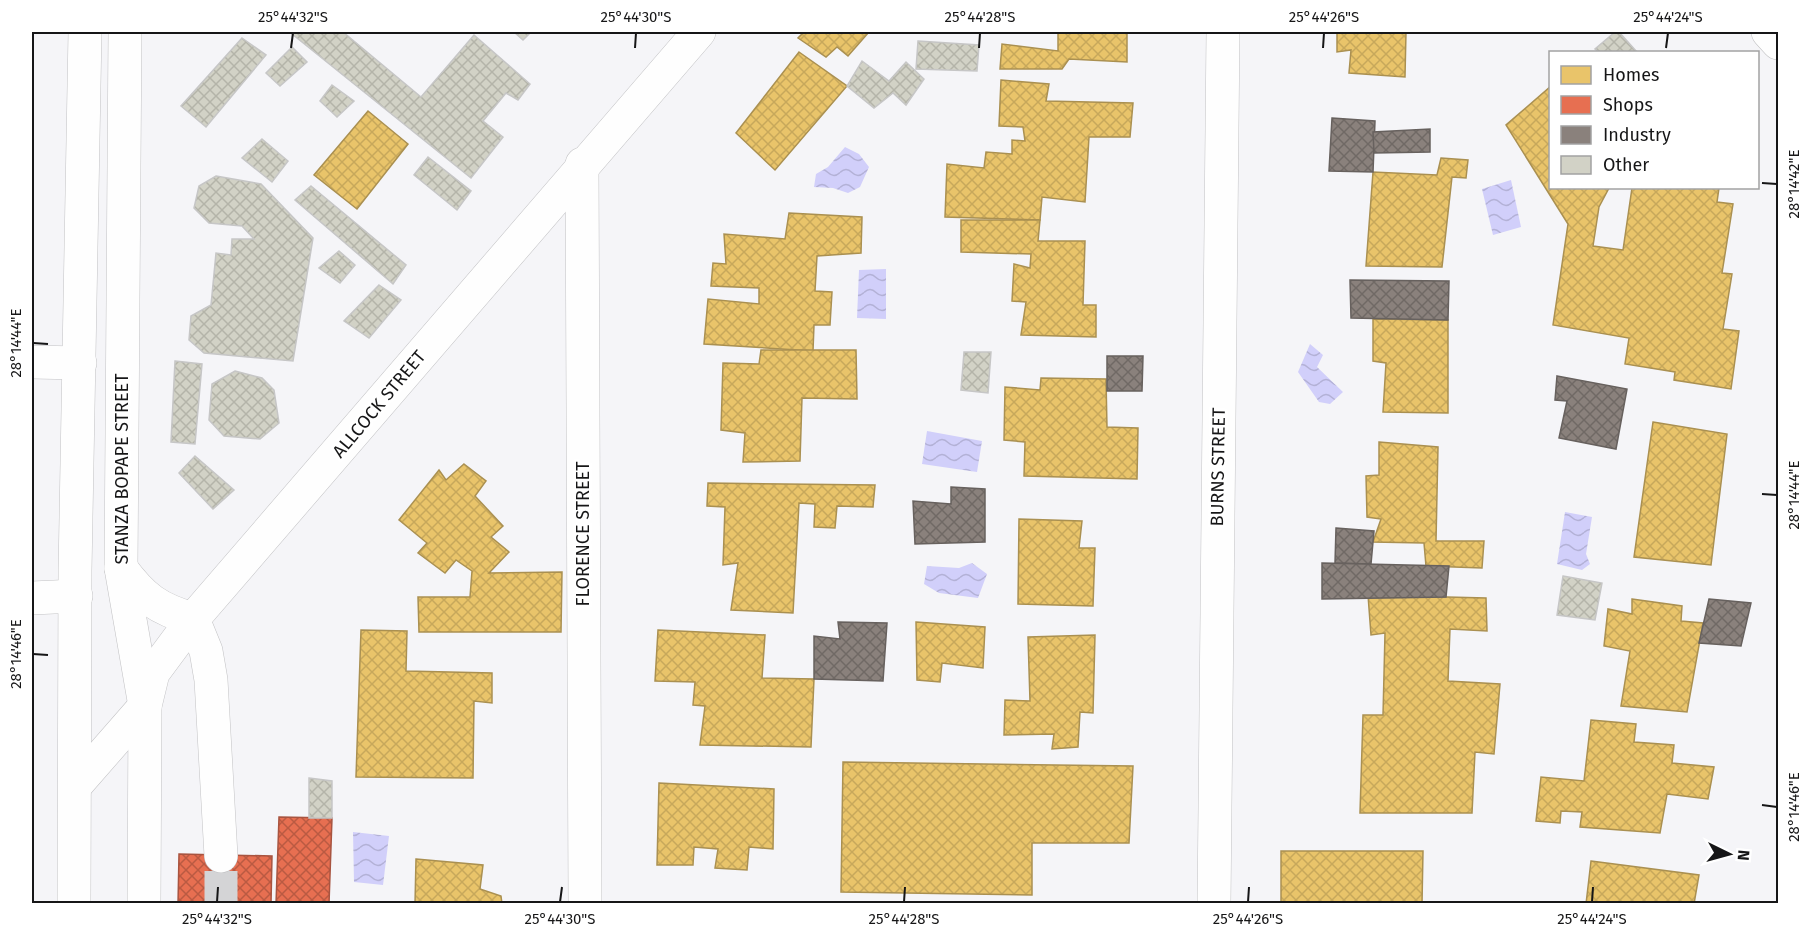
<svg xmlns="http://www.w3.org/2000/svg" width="1810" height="935" viewBox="0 0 1810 935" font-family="'Fira Sans',sans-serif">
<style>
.water{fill:url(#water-waves)}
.homes{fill:url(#homes-cross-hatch);stroke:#aa9051;stroke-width:1.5}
.shops{fill:url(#shops-cross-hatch);stroke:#a85440;stroke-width:1.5}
.industry{fill:url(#industry-cross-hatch);stroke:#67615e;stroke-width:1.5}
.building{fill:url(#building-cross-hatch);stroke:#c6c6c6;stroke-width:1.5}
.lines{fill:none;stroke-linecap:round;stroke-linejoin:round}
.minor-tunnel{stroke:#d4d4d6;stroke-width:33;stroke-dasharray:33 16;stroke-linecap:butt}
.minor-casing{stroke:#c2c2c4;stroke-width:34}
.major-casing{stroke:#c2c2c4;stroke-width:34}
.minor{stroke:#fefefe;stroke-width:33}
.major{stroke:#fefefe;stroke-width:33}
.ticks{fill:none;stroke:#161617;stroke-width:2}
.labels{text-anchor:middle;stroke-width:6;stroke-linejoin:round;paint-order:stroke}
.street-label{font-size:18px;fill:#161617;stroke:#fff}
.neatline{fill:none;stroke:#161617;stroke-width:2}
.ticks-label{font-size:15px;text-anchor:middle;fill:#161617}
</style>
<defs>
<pattern id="water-waves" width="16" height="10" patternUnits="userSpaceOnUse" patternTransform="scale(1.5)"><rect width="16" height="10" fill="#d1cffa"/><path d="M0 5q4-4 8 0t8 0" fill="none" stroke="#b3b1d6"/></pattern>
<pattern id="homes-cross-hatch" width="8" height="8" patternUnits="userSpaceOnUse" patternTransform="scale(1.5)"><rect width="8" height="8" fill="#e9c46a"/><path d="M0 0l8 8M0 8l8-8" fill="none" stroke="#c7a85b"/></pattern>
<pattern id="shops-cross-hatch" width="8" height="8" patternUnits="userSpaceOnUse" patternTransform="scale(1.5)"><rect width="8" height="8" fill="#e76f51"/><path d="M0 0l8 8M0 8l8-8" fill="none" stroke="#ba5a42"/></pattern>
<pattern id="industry-cross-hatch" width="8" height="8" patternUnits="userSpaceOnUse" patternTransform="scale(1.5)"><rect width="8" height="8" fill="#8a817c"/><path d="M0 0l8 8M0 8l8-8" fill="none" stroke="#706965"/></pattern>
<pattern id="building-cross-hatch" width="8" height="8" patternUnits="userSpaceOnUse" patternTransform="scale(1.5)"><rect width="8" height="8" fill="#d2d2c6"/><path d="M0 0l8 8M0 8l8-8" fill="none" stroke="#b4b4a9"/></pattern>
</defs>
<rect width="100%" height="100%" fill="#f5f5f8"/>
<!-- water -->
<g class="water">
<polygon points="845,147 859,154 869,167 860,187 848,193 833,188 814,187 816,174 828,167"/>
<polygon points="1511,180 1521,227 1493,235 1482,189"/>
<polygon points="886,269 886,319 857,318 859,270"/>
<polygon points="1310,344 1323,355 1317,367 1343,392 1330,404 1319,402 1298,372"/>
<polygon points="927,431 982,441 977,472 922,464"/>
<polygon points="1565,512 1592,517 1586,554 1590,564 1582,570 1557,564"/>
<polygon points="972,563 987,574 978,598 939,593 924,584 927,566 959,568"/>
<polygon points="353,832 389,836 383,885 354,882"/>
</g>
<!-- homes -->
<g class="homes">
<polygon points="804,32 869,32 848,56 837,47 826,57 798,38"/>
<polygon points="1058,32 1127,32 1127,62 1069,59 1062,69 1000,69 1002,44 1058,51"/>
<polygon points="1337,32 1406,32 1405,77 1349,73 1351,50 1337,52"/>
<polygon points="799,52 847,86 775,170 736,133"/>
<polygon points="1001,80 1049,84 1046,101 1133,103 1130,137 1089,137 1085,202 1042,197 1040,220 945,217 947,164 984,168 986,152 1012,154 1012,140 1025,141 1023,127 999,126"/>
<polygon points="1550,87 1550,188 1609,188 1599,207 1593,246 1623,250 1632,188 1719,188 1717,202 1733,204 1722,273 1732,274 1723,329 1739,331 1731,389 1674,380 1675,372 1625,364 1629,338 1553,325 1568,224 1506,125"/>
<polygon points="368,111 408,144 357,209 314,175"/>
<polygon points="1441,158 1468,160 1466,178 1452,177 1442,267 1366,266 1373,172 1437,175"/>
<polygon points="789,213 862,217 861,253 817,256 815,291 832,292 830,325 814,325 813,351 704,344 708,299 759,304 759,288 711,286 713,263 726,264 724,234 785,239"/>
<polygon points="961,220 1040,220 1038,241 1085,241 1083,305 1096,305 1096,337 1021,335 1026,302 1012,301 1014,264 1030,268 1031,254 961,252"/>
<polygon points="1373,319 1448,320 1448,413 1383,412 1386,363 1373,361"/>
<polygon points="761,350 856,350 857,399 802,398 800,461 743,462 745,433 721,430 723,363 759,364"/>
<polygon points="1041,378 1106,379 1107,427 1138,428 1137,479 1024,476 1025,442 1004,440 1005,387 1040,390"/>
<polygon points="1653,422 1727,434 1711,565 1634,557"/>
<polygon points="1379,442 1438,447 1436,541 1484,541 1482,568 1426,566 1424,543 1373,542 1381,519 1367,517 1366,476 1379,475"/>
<polygon points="464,464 486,481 475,496 503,526 491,537 509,552 489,573 562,572 561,632 419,632 418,597 470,597 472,571 456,560 445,573 418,553 427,543 399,520 439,470 446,480"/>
<polygon points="708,483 875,485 873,507 837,506 835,528 814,527 815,504 799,503 793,613 731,610 738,563 723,565 725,507 707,506"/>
<polygon points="1019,519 1082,521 1079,548 1095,548 1093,606 1018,604"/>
<polygon points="1368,595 1486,598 1487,631 1450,629 1448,681 1500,684 1494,754 1475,752 1472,813 1360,813 1363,715 1383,715 1385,633 1371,635"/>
<polygon points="1632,599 1682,606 1681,621 1703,623 1687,712 1621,706 1630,651 1604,646 1608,609 1632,614"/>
<polygon points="916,622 985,627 983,668 942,663 940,682 917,680"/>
<polygon points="361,630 407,631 406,671 492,673 492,703 474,701 473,778 356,777"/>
<polygon points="658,630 765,635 762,678 814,679 811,747 700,745 705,706 693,705 695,682 655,681"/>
<polygon points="1095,635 1093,713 1080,712 1078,747 1052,749 1054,734 1004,735 1005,700 1030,701 1028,637"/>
<polygon points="1591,720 1636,724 1634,742 1674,745 1672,763 1714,767 1708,799 1667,794 1660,833 1580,827 1582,812 1561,811 1560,823 1536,821 1541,777 1584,781"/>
<polygon points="843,762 1133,766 1129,843 1032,843 1032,895 841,892"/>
<polygon points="659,783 774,789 773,849 749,847 747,870 715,868 718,849 694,847 693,865 657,865"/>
<polygon points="1281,851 1423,851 1422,904 1281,904"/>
<polygon points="416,859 483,865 480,889 501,896 502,904 415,904"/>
<polygon points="1591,861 1699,875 1694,904 1586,904"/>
</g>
<!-- shops -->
<g class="shops">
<polygon points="279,817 332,818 329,904 276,904"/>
<polygon points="179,854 272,856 271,904 178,904"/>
</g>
<!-- industry -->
<g class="industry">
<polygon points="1332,118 1375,121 1373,172 1329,171"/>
<polygon points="1430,129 1430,152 1374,153 1373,132"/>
<polygon points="1350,280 1449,281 1448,320 1351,318"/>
<polygon points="1107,356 1143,356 1142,391 1107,391"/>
<polygon points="1557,376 1627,389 1616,449 1559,438 1567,401 1555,400"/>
<polygon points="951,487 985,489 985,542 915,544 913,501 951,504"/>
<polygon points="1336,528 1374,531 1371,564 1335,563"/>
<polygon points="1322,563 1449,566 1446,597 1322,599"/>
<polygon points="1709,599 1751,603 1741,646 1699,643"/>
<polygon points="838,622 887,623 883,681 814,679 814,636 840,639"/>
</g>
<!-- building -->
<g class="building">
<polygon points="294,32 343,32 421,97 474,35 530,84 518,100 506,93 483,121 503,137 471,178 292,34"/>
<polygon points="514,32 531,32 523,40"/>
<polygon points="1615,32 1619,32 1637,52 1599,52 1595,49"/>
<polygon points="242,38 266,55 206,127 181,106"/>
<polygon points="918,41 979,45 977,71 916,69"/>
<polygon points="292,47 307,62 280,86 266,73"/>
<polygon points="862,61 889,81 906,62 924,79 906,105 893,93 874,108 847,86"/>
<polygon points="332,85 354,101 337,117 320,101"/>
<polygon points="262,139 288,161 272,182 242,158"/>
<polygon points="428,157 471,191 457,210 414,175"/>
<polygon points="216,176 261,184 313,238 293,361 204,353 189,340 191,316 211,305 216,253 231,255 232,239 254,239 242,226 209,223 194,208 199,186"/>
<polygon points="311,186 406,265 393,284 295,200"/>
<polygon points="339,251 355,265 340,283 319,268"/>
<polygon points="379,285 401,300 369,338 344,321"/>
<polygon points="964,352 991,352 988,393 961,390"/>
<polygon points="175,361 202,364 195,444 171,442"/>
<polygon points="235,371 262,378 274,390 279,423 260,439 224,436 209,420 212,384"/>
<polygon points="195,456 234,490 213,509 179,473"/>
<polygon points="1563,576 1602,583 1595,620 1557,615"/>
<polygon points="309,778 332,781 332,818 309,818"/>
</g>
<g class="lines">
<!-- minor-tunnel -->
<polyline class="minor-tunnel" points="221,904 221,856"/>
<defs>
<g id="minor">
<polyline points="582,164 585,904"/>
<polyline points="32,362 80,363"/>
<polyline points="32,598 76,596"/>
<polyline points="193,619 206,651 211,680 221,856"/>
<polyline points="76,785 145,706 153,673 193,619 699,32"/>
<polyline points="1214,904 1223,32"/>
</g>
<g id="major">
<polyline points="125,32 121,568 145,706 144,904"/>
<polyline points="1768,32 1778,43"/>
<path d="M121,568C143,598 158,609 193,619"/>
<polyline points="74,904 75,571 85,32"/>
</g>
</defs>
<!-- minor casing -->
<use href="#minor" class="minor-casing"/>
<!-- major casing -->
<use href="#major" class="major-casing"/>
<!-- minor -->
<use href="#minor" class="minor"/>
<!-- major -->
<use href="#major" class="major"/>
</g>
<!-- ticks -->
<path class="ticks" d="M291,48L293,33M635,48L636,33M979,48L980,33M1323,48L1324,33M1666,48L1668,33M1762,183L1777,184M33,343L48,344M1762,494L1777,495M33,654L48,655M1762,805L1777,807M217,902L218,887M560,902L562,887M904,902L905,887M1248,902L1249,887M1592,902L1593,887"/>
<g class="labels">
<!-- street labels -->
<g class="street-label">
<text transform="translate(379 404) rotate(-50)" y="6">ALLCOCK STREET</text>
<text transform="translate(1218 467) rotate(-89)" y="6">BURNS STREET</text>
<text transform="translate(122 469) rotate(-90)" y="6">STANZA BOPAPE STREET</text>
<text transform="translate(583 534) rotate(-90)" y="6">FLORENCE STREET</text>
</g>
</g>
<!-- border -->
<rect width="1810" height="935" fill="none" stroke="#ffffff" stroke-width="66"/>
<!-- legend -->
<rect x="1549" y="51" width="210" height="138" fill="#ffffff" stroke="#a2a2a2" stroke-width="1.5"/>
<rect x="1561" y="66" width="30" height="18" fill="#e9c46a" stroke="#a2a2a2" stroke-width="1.5"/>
<text x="1603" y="81" font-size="18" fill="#161617">Homes</text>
<rect x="1561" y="96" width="30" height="18" fill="#e76f51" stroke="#a2a2a2" stroke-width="1.5"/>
<text x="1603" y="111" font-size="18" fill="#161617">Shops</text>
<rect x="1561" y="126" width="30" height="18" fill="#8a817c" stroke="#a2a2a2" stroke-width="1.5"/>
<text x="1603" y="141" font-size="18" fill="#161617">Industry</text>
<rect x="1561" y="156" width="30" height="18" fill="#d2d2c6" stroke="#a2a2a2" stroke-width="1.5"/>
<text x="1603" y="171" font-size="18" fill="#161617">Other</text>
<!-- north arrow -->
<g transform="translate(1729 854) rotate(95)" stroke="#ffffff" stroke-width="4.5" paint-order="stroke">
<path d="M0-4.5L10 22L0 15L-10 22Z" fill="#161617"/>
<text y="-9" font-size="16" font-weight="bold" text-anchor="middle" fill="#161617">N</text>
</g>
<rect x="33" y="33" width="1744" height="869" class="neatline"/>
<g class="ticks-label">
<text x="293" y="22">25°44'32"S</text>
<text x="636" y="22">25°44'30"S</text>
<text x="980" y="22">25°44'28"S</text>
<text x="1324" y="22">25°44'26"S</text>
<text x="1668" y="22">25°44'24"S</text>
<text transform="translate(1794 184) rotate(-90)" y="5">28°14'42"E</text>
<text transform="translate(16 343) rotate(-90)" y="5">28°14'44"E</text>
<text transform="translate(1794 495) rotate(-90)" y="5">28°14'44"E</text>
<text transform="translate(16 654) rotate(-90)" y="5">28°14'46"E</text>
<text transform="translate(1794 807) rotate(-90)" y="5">28°14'46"E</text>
<text x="217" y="924">25°44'32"S</text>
<text x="560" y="924">25°44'30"S</text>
<text x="904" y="924">25°44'28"S</text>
<text x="1248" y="924">25°44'26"S</text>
<text x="1592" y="924">25°44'24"S</text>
</g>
</svg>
